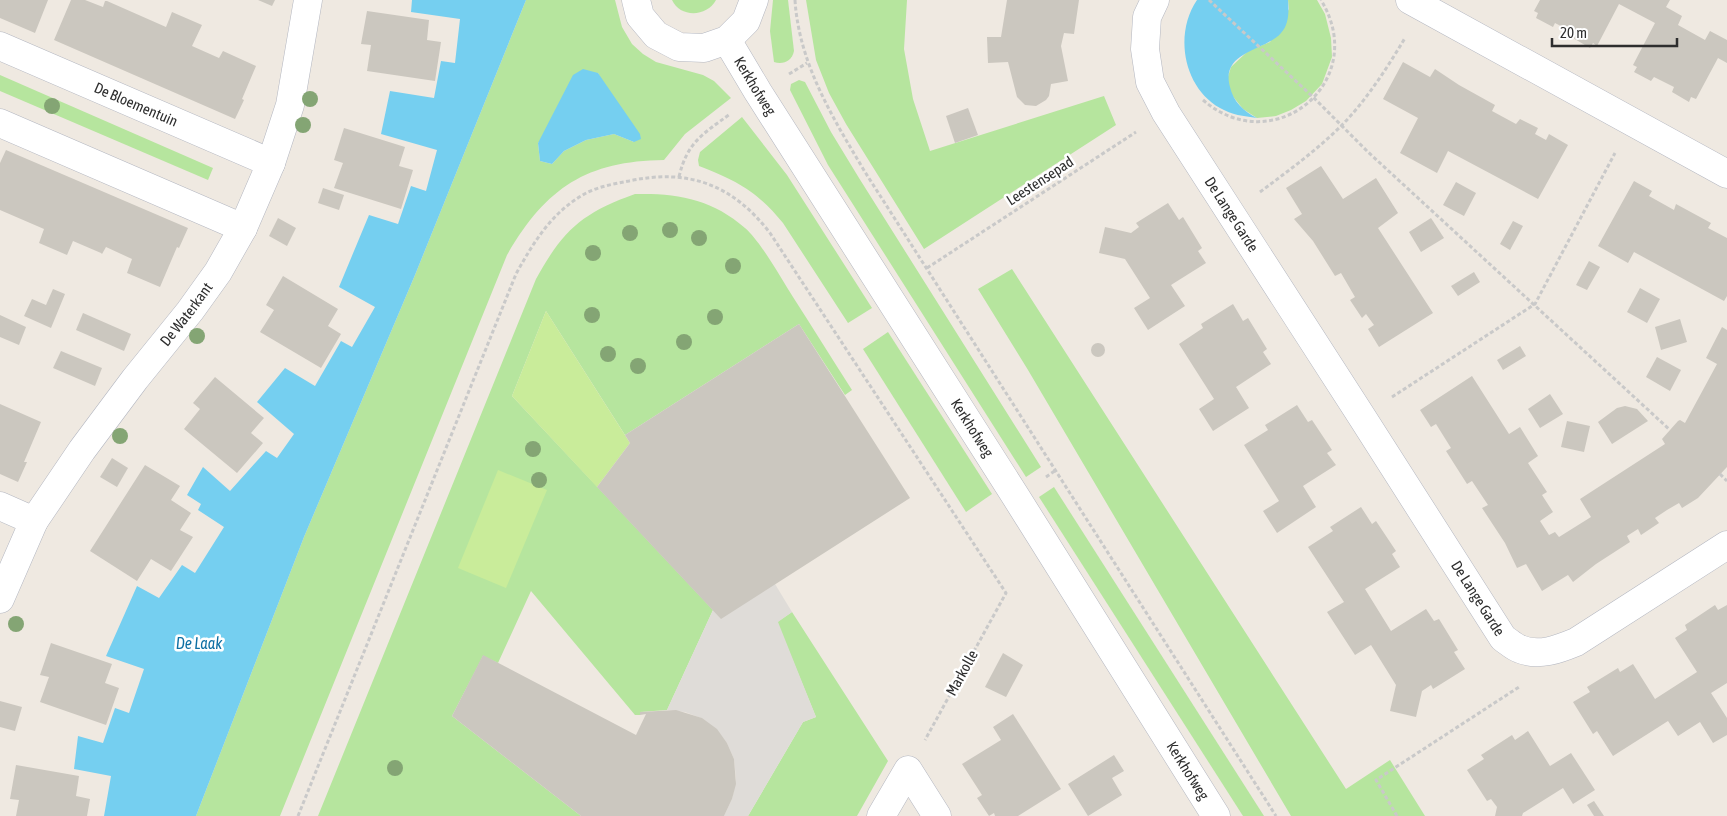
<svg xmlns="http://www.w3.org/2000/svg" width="1727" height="816" viewBox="0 0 1727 816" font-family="'Asap Condensed',sans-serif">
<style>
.green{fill:#b6e59e;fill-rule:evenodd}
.pitch{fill:#c9ec9a}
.plaza{fill:#dfdcd8}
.water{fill:#75cff0}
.building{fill:#cbc7bf}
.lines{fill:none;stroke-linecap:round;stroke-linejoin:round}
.minor-casing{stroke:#b4b7c1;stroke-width:29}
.path{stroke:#c9c9c9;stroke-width:3;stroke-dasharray:4 2.5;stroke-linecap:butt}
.minor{stroke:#fff;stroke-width:28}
.tree{fill:#84a574}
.labels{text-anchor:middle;stroke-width:5;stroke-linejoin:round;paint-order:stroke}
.street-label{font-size:15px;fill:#2e2e2e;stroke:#fff}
.water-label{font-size:16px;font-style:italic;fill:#0d6fa3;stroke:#fff}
</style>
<rect width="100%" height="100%" fill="#efe9e1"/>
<!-- green -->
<g class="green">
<path d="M526,0H615L622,27L632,44L643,54L656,62L703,75L714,81L731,98L685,134L664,160C586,161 546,188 507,255L280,816H196L304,537L415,275ZM598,73L634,142L614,134L586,140L564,151L552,164L540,161L538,143Z"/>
<path d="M672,0H716C707,17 680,18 672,0Z"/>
<path d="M773,0H788L794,51C792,61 783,65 774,62L770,31Z"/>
<polygon points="806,0 907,0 904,49 913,99 930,151 1104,96 1116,125 924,249 846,124 829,93 816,60"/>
<polygon points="1288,0 1317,0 1325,14 1331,38 1332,57 1322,84 1306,101 1291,110 1276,116 1257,118 1243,109 1231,94 1227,80 1231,67 1248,51 1270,42 1289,9"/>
<polygon points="0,75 213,168 208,180 0,91"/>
<polygon points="799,80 805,82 831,132 859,178 1041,467 1026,477 828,165 790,90 791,84"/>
<path d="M742,117L787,175L872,308L848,323L783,223C757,191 737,181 699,166L698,160L700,152Z"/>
<path d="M635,194C678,193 712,199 745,228C761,242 781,278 793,297C813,328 832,359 852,390L845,395L799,324L625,435L546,311L512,396L713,610L667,710L640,712V715H635L531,591L498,663L483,656L452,716L581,816H318L536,279C563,230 582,213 635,194Z"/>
<polygon points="1012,269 1346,789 1390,760 1425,816 1291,816 1028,370 978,289"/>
<polygon points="888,332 992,494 966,512 863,349"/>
<polygon points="1054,487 1264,816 1243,816 1039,497"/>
<polygon points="792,612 888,761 857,816 748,816 803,722 816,717 777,622"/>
</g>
<!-- pitch -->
<g class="pitch">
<polygon points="546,311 630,443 597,487 512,396"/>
<polygon points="498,470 547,490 506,588 458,568"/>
</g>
<!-- plaza -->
<polygon class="plaza" points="775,584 792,612 778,622 816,717 803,722 748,816 724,816 732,799 736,779 734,759 727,743 716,729 701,718 685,712 667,710 713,610"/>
<!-- water -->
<g class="water">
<polygon points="412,0 526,0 415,275 304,537 196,816 104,816 111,776 74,769 78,736 103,743 115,708 129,713 144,669 106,656 137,586 159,598 182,565 195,573 224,527 198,510 201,504 187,495 203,467 230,491 266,451 277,458 294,434 257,402 285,368 315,386 341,341 352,347 375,307 339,287 369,215 398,224 411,186 426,191 437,150 381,134 390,91 434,98 441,61 455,63 460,19 411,12"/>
<path d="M1197,0H1288C1289,11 1289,25 1281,33C1266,51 1220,51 1230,87C1233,101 1244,112 1257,118C1243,116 1232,115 1220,108C1183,87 1174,34 1197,0Z"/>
<polygon points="583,69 598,73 640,134 641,139 634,142 614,134 586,140 564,151 552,164 540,161 538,143 573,75"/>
</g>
<!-- building -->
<g class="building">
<polygon points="0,0 48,0 35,33 0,18"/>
<polygon points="71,0 85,0 103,7 105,1 107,1 166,27 172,12 202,25 192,46 219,58 223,51 256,66 242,99 244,100 235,119 54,40"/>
<polygon points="258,0 275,0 272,6"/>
<polygon points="1007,0 1079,0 1074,34 1064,33 1061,46 1068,81 1051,84 1049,96 1046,100 1036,106 1025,105 1017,97 1008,62 988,63 987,37 1001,37"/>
<polygon points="1540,0 1670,0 1666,7 1682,16 1678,25 1705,40 1710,31 1727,40 1727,63 1718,58 1696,99 1691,97 1689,102 1672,92 1674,87 1654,77 1651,81 1634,72 1637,67 1633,65 1655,23 1619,4 1597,46 1593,43 1590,48 1573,38 1576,34 1555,23 1553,27 1536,18 1538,13 1534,11"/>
<polygon points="367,11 429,20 427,40 441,42 435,81 367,71 371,45 361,44"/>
<polygon points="1403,62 1430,77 1435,69 1459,85 1495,105 1492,111 1516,124 1520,119 1538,128 1535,134 1546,140 1549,134 1568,145 1538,199 1448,151 1437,173 1400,153 1418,118 1383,99"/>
<polygon points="968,108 978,135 955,143 946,116"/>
<polygon points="344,128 405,147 399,166 413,170 401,209 334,188 343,163 334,160"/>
<polygon points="6,150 188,228 179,248 177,247 160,287 127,273 132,259 106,247 102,254 101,253 73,241 67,255 39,243 44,229 0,210 0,163"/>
<polygon points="1321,166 1343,199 1376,178 1398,213 1378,228 1433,313 1379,347 1368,329 1374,325 1366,314 1362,318 1350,300 1355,297 1341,273 1335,276 1313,241 1294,219 1302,214 1286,188"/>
<polygon points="1634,181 1652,191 1649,196 1674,210 1676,204 1711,223 1708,228 1727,238 1727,296 1724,301 1634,252 1628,263 1598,246"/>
<polygon points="1456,182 1476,193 1464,216 1443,205"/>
<polygon points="323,188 344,195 339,210 318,203"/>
<polygon points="1168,203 1179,220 1183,217 1202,248 1198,251 1206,263 1171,285 1185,306 1148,330 1134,308 1150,298 1125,259 1099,253 1105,227 1131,233 1139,227 1136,223"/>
<polygon points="278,218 296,228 287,246 269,236"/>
<polygon points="1431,218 1444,238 1421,252 1409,232"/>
<polygon points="1513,221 1523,226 1510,250 1500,244"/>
<polygon points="1589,261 1600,267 1587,290 1576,285"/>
<polygon points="1474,272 1480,282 1458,296 1451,286"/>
<polygon points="283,276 338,309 328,326 341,334 321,368 260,332 274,310 266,305"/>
<polygon points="1640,288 1660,299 1647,323 1627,312"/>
<polygon points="53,289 65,294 51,328 24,316 32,299 46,305"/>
<polygon points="1233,304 1243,321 1248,318 1267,349 1263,352 1271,364 1236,387 1249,408 1213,431 1199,409 1214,399 1179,344 1203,328 1201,324"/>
<polygon points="83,313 131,334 124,351 76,330"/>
<polygon points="0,315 26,327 19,345 0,337"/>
<polygon points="1680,319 1687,342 1661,350 1655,327"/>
<polygon points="799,324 910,498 721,619 597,487 630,443 625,435"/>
<polygon points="1722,327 1727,330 1727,467 1698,498 1682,508 1679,503 1667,510 1655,518 1659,523 1641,535 1638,529 1627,536 1630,542 1596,564 1573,582 1568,575 1542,591 1526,564 1517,568 1505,543 1482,508 1488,505 1472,481 1467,484 1446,451 1451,448 1436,424 1431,427 1420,410 1472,376 1509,434 1520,427 1538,456 1528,463 1547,492 1542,495 1553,512 1540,521 1549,535 1555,532 1559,537 1591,517 1580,499 1665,444 1662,439 1678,421 1680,420 1685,423 1717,364 1706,358"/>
<circle cx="1098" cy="350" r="7"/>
<polygon points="1520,346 1526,356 1503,370 1497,360"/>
<polygon points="61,351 102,368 95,386 53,368"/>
<polygon points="1657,357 1681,370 1670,391 1646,377"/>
<polygon points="215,377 264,418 251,433 263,443 237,473 184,429 200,409 193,403"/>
<polygon points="1550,394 1563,414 1540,428 1528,409"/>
<polygon points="0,404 41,422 24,462 27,462 18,482 0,474"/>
<polygon points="1297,405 1308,422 1312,420 1332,450 1327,453 1336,465 1303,486 1316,507 1277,533 1263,511 1279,501 1244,445 1268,430 1265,425"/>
<polygon points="1625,406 1637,409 1648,421 1612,444 1598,422 1617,408"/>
<polygon points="1567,421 1590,426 1584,452 1561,447"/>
<polygon points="112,458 128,468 117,487 100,477"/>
<polygon points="145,465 180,486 171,500 191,513 180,530 193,537 171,571 151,559 137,581 90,551"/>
<polygon points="1361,507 1372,524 1376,521 1396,551 1392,554 1400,567 1365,589 1391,631 1426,609 1434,621 1439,619 1458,650 1454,652 1465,669 1433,689 1431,685 1422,691 1416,717 1390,711 1396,685 1371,645 1355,655 1327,612 1344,602 1308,547 1333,531 1330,527"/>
<polygon points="1715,605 1718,610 1727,605 1727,683 1711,693 1727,718 1727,735 1713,743 1700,722 1678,736 1668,721 1613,756 1597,731 1593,734 1573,702 1590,692 1587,687 1618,668 1620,672 1633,664 1655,699 1697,672 1675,638 1687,630 1685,625"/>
<polygon points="51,643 112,664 105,683 119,688 106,725 40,702 49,677 40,675"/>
<polygon points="1003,653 1023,665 1006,697 985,687"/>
<polygon points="483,655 636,735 646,714 640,715 640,712 676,710 702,718 717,729 727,743 734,759 736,784 732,799 724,816 581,816 452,716"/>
<polygon points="0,701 22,707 15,731 0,727"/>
<polygon points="1013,714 1061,789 1018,816 995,816 994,813 989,816 977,798 982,795 962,764 1001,740 993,727"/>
<polygon points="1528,731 1550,766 1571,753 1595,790 1573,804 1563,788 1523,813 1522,816 1495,816 1497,807 1491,799 1487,801 1467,770 1484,759 1481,755 1512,735 1515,740"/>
<polygon points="1114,755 1124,771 1112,778 1122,795 1088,816 1068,784"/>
<polygon points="16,765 79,776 76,796 90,799 87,816 16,816 19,800 10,799"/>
<polygon points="1594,801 1604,816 1594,816 1587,805"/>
</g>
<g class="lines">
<defs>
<g id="minor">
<polyline points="636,0 640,16 656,35 679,47 704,48 727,40 746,21 754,0"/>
<path id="s1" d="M1155,0L1147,17L1145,49L1150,82L1166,113L1362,417L1503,638C1509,642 1514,647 1520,649C1539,657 1559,649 1576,642L1727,545"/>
<polyline points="1410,0 1727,174"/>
<path id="s2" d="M727,40L758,92L1016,497L1216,816"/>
<path id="s3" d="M0,46L271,163"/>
<polyline points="0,123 243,228"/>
<polyline points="0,506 34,521"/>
<path id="s4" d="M0,599L34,521L82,450L135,379L190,311L218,272L243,228L271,163L290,105L308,0"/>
<polyline points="881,816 908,770 937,816"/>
</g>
</defs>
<!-- minor casing -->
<use href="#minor" class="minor-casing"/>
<!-- path -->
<g class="path">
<path d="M795,0C799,64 833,118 865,172L1276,816"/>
<polyline points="1209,0 1314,98 1368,152 1670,430"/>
<polyline points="789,74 807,63"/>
<path d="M1203,100C1273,161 1371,82 1321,0"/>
<path d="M679,177C687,142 703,134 730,114"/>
<path d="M1260,192C1288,171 1317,150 1341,126C1366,101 1387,68 1405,38"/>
<polyline points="927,268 1136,132"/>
<polyline points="1392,397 1535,304 1615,153"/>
<polyline points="1720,474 1727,481"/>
<polyline points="1046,477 1056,470"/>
<path d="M298,816L516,274C533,243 551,214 581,196C595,187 613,184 629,181C689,168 733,185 770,233L1006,593L925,740"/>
<polyline points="1397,816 1376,780 1519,687"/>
</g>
<!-- minor -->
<use href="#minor" class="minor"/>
</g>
<!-- trees -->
<g class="tree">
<circle cx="310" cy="99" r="8"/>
<circle cx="52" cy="106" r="8"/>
<circle cx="303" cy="125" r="8"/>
<circle cx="670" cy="230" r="8"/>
<circle cx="630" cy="233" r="8"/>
<circle cx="699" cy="238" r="8"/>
<circle cx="593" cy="253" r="8"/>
<circle cx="733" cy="266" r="8"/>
<circle cx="592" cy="315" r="8"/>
<circle cx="715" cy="317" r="8"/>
<circle cx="197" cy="336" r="8"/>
<circle cx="684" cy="342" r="8"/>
<circle cx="608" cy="354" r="8"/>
<circle cx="638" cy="366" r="8"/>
<circle cx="120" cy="436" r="8"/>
<circle cx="533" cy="449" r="8"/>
<circle cx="539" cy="480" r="8"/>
<circle cx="16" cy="624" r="8"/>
<circle cx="395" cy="768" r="8"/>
</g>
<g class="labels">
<!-- street labels -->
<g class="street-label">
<text dy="5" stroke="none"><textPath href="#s2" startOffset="54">Kerkhofweg</textPath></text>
<text dy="5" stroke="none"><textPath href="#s3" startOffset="148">De Bloementuin</textPath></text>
<text transform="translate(1040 181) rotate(-33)" y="5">Leestensepad</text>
<text dy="5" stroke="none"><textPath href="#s1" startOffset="240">De Lange Garde</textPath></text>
<text dy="5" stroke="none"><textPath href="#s4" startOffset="342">De Waterkant</textPath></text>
<text dy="5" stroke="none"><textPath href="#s2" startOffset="459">Kerkhofweg</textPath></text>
<text dy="5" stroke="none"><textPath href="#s1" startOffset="696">De Lange Garde</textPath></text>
<text transform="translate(962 673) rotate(-61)" y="5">Markolle</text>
<text dy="5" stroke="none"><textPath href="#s2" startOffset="864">Kerkhofweg</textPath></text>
</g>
<!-- water labels -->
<g class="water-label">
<text x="199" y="649">De Laak</text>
</g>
</g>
<!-- scale -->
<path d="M1552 38v8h125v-8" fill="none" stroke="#2e2e2e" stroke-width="2.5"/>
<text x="1560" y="38" font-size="15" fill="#2e2e2e" stroke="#ffffff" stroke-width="4" paint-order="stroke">20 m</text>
</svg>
